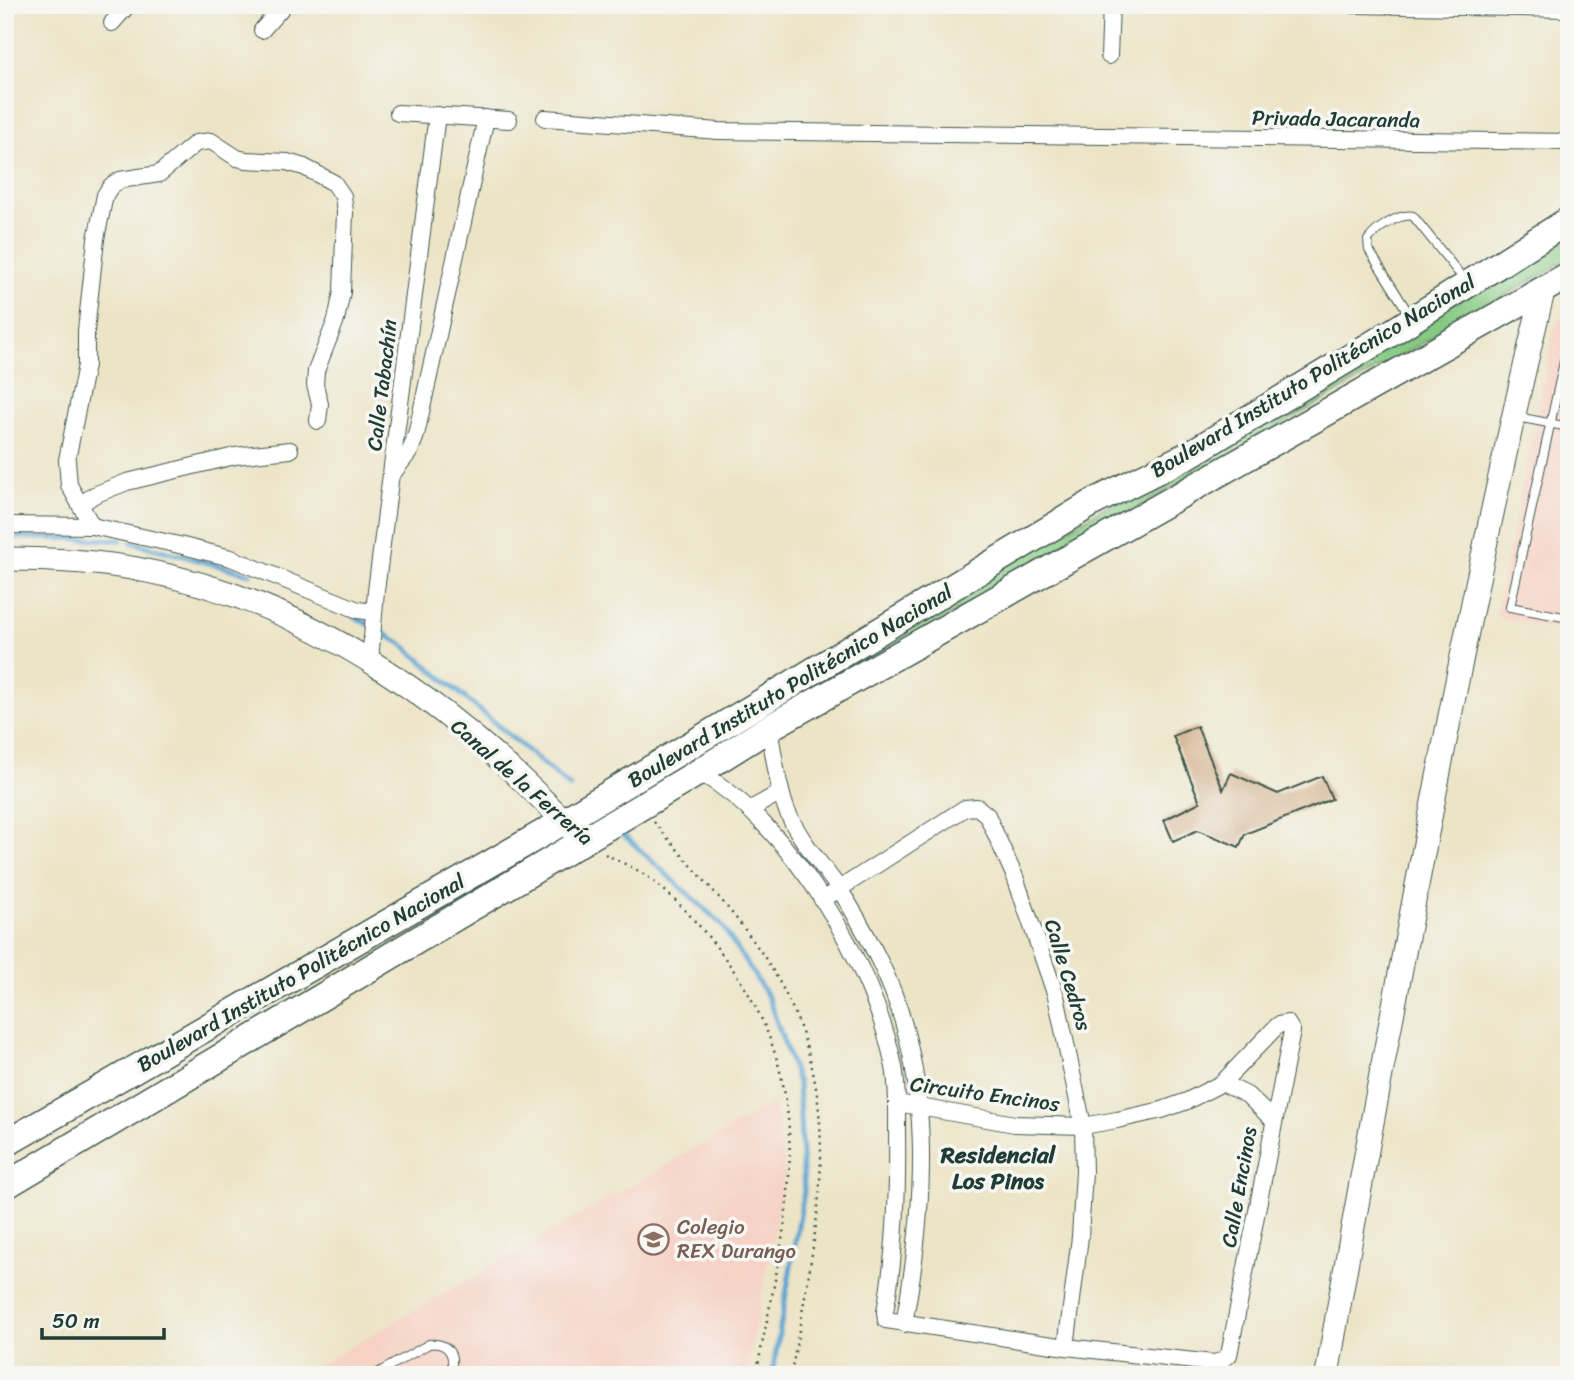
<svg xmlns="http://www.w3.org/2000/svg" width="1574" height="1380" viewBox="0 0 1574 1380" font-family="Sriracha,sans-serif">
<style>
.built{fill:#f6d2c5}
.green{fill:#85c982;stroke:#52835b;stroke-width:2}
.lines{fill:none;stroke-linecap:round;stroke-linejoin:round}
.stream{stroke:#57a3d0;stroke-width:5}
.building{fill:#cca176}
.lane-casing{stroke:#3e564a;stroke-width:10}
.street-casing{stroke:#3e564a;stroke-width:18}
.secondary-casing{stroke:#3e564a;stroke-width:25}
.primary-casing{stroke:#3e564a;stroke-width:29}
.path{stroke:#3e564a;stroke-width:2.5;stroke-dasharray:2 5;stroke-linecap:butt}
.lane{stroke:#fff;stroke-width:8}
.street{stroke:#fff;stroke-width:16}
.secondary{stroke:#fff;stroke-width:23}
.primary{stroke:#fff;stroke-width:26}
.labels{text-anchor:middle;stroke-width:7;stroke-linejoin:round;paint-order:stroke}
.street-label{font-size:21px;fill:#1f3d34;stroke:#f6f6f2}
.education-label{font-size:21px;fill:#785e54;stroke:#f6f6f2;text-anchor:start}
.neighbourhood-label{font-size:23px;font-weight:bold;fill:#1f3d34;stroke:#f6f6f2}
</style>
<rect width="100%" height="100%" fill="#f6f6f2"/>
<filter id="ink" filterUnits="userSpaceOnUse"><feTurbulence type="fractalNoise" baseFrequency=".0143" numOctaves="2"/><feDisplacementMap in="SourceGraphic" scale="14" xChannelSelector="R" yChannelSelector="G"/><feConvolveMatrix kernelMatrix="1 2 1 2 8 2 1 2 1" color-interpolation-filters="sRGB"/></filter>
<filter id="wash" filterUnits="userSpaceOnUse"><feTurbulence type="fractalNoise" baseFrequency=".00686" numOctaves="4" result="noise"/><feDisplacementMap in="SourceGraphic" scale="28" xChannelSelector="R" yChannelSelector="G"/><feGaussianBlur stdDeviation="1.57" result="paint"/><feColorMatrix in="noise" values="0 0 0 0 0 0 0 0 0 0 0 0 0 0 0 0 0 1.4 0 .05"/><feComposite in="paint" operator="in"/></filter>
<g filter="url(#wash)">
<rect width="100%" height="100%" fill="#ece4c6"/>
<!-- built -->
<g class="built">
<polygon points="1569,307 1569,632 1495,616 1555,326"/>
<polygon points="774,1103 785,1174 746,1375 302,1375"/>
</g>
<!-- green -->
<polygon class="green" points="1567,237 1569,259 800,702 793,689"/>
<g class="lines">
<!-- stream -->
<g class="stream">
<polyline points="5,537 121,540"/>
<polyline points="131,542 250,574"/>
<polyline points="352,615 402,644 570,787"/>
<polyline points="617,829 721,924 768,997 798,1083 804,1191 772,1375"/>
</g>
</g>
<g id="blocks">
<!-- building -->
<polygon class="building" points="1197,726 1223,790 1231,773 1278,794 1322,776 1332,799 1245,834 1239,847 1198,830 1173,841 1164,820 1200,802 1173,736"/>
</g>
</g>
<g filter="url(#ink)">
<use href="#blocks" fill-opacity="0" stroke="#3e564a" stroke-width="2"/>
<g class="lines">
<defs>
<g id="lane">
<path d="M1411,317L1369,250L1368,240C1376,229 1399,213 1413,216L1466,282"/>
<polyline points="1569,339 1510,607 1569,618"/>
<polyline points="1517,417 1569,427"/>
<path d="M374,1375L429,1344C449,1341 459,1359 447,1375"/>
</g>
<g id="street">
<polyline points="1353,5 1569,9"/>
<polyline points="112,23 128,5"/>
<polyline points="262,30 284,5"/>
<polyline points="1109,56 1111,5"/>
<polyline points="398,113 509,120"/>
<polyline points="545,118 719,131 1569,142"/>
<polyline points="393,473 410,451 416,435 486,118"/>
<polyline points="80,505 94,495 127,482 235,456 290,450"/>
<polyline points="5,525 92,526 179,545 231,558 358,610 374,612"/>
<polyline points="92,526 69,485 67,460 86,365 86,331 96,239 105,195 111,186 120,180 159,174 196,143 211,141 237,158 246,160 287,162 304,167 334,183 343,196 345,212 342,292 336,320 316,371 315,385 320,404 318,421"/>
<polyline points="370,661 376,591 437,115"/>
<path d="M769,728C774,755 777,785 787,811C799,839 820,862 837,886C853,909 867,935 879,960C935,1072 926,1204 904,1324"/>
<path d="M699,772C791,824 874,965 894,1067C898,1088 897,1110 897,1131C898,1192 896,1252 885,1312L886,1320L1066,1347L1213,1363L1219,1362L1229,1355L1292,1031L1287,1023L1278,1025L1222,1083L1187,1101L1162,1110L1117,1120L1083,1126L1015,1124L897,1103"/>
<polyline points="749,810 781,792"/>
<polyline points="822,900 965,808 977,807 987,815 1015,877 1056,996 1083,1126 1084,1172 1080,1237 1066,1347"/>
<polyline points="1222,1083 1247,1095 1273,1120"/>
</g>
<g id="secondary">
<path d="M5,559C49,559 94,561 137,569C317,602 461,711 583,841"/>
<path d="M1327,1375C1357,1199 1390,1024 1424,849C1460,661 1498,473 1544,288"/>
</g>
<g id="primary">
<polyline points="5,1144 564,821 1094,502 1190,454 1391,333 1569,220"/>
<polyline points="5,1186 699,772 769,728 1569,275"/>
</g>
</defs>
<!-- lane casing -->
<use href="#lane" class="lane-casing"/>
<!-- street casing -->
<use href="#street" class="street-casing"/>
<!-- secondary casing -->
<use href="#secondary" class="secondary-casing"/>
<!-- primary casing -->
<use href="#primary" class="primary-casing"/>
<!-- path -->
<g class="path">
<path d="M654,822C691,867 733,909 765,958C854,1094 816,1227 791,1375"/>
<path d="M605,854C620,862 638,869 652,880C681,903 705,931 727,961C826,1096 785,1225 756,1375"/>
</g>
<!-- lane -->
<use href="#lane" class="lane"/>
<!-- street -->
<use href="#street" class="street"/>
<!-- secondary -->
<use href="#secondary" class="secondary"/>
<!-- primary -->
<use href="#primary" class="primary"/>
</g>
</g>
<!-- icons -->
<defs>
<symbol id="school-ring" viewBox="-11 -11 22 22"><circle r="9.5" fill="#f6f6f2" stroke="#8d6e63" stroke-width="1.5"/><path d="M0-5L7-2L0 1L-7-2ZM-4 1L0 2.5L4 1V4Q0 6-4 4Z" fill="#8d6e63"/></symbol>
</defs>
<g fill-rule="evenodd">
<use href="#school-ring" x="636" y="1222" width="35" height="35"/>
</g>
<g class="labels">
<!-- street labels -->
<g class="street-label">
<text transform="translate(1336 119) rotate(1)" y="7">Privada Jacaranda</text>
<text transform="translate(1313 376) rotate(-31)" y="7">Boulevard Instituto Politécnico Nacional</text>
<text transform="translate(382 385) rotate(-83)" y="7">Calle Tabachín</text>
<text transform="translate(790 686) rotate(-31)" y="7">Boulevard Instituto Politécnico Nacional</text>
<text transform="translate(522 782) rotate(41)" y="7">Canal de la Ferrería</text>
<text transform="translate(301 973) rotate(-30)" y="7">Boulevard Instituto Politécnico Nacional</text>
<text transform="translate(1068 975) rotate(73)" y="7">Calle Cedros</text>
<text transform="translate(985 1094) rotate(8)" y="7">Circuito Encinos</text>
<text transform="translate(1239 1187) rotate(-80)" y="7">Calle Encinos</text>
</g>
<!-- education labels -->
<g class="education-label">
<text x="677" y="1234">Colegio<tspan x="677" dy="24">REX Durango</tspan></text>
</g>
<!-- neighbourhood labels -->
<g class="neighbourhood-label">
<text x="998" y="1163">Residencial<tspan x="998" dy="26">Los Pinos</tspan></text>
</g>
</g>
<!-- margin -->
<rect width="1574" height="1380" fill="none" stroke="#f6f6f2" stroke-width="28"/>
<!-- scale -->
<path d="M42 1328v10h122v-10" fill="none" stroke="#1f3d34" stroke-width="3.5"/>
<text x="52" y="1328" font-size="21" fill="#1f3d34" stroke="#f6f6f2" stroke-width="5" paint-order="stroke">50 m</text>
</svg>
